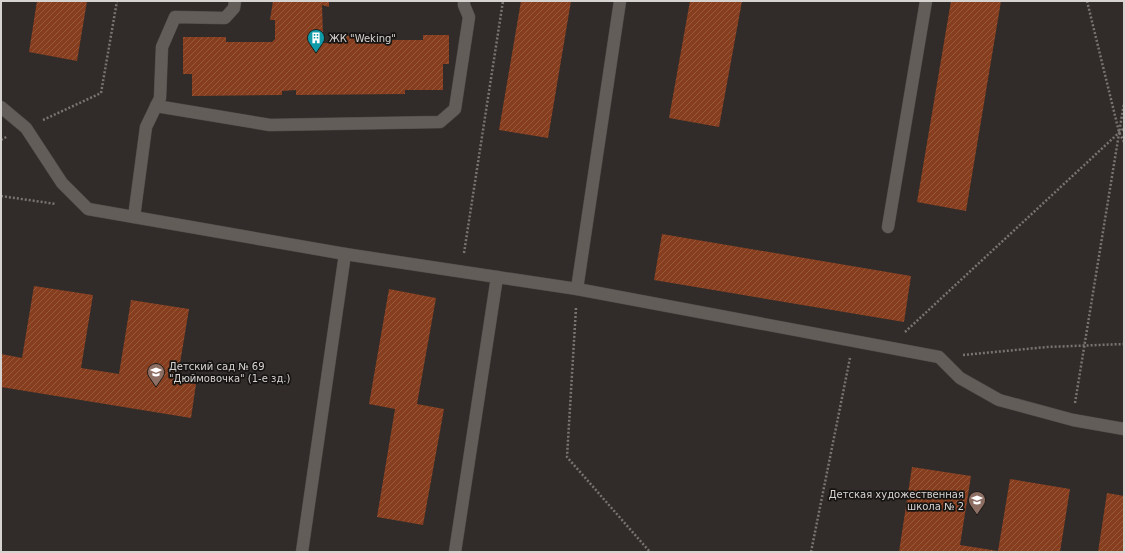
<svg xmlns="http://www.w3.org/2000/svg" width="1125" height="553" viewBox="0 0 1125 553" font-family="'DejaVu Sans',sans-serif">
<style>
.building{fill:url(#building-hatch)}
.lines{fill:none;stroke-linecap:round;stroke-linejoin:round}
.minor-casing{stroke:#4e4947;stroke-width:13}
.path{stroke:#797472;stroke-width:2.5;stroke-dasharray:2 2;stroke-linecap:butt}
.minor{stroke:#635d5a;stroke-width:12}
.labels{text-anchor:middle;stroke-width:3.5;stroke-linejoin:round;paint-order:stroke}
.poi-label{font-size:10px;fill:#d7d3d1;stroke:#171513;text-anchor:start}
</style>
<defs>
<pattern id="building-hatch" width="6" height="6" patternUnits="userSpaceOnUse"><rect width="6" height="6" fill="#863e1f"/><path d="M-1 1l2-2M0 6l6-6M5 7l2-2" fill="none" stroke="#96593e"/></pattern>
</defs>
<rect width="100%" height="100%" fill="#312c29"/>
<!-- building -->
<g class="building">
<polygon points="37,1 87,1 77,61 29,52"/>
<polygon points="273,1 329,1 329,7 322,5 323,36 318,36 318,43 341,43 341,36 383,35 384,40 423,40 423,35 449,35 449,64 443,64 443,90 405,90 405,94 296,95 296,90 282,91 282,95 192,96 192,74 183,74 183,37 226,37 226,42 272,42 275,39 275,20 270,20"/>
<polygon points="521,1 571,1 548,138 499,130"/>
<polygon points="690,1 742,1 719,127 669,118"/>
<polygon points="951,1 1001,1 966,211 917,202"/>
<polygon points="662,234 911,276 904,322 654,280"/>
<polygon points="34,286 93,295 81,368 119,374 131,300 189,309 177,381 196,384 191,418 1,387 1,354 22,358"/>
<polygon points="389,289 436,298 417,404 444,409 423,525 377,517 395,409 369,404"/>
<polygon points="912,467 971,476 960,545 998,551 1010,479 1070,489 1060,552 899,552"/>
<polygon points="1107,493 1124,496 1124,552 1098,552"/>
</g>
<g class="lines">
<defs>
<g id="minor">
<polyline points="156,106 270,125 440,122 455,109 469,17 464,5 464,1"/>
<polyline points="1,107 26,128 62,183 88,209 345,254 497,277 455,552"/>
<polyline points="134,217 146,127 160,98 162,47 175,17 225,18 234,8 235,1"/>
<polyline points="888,227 926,1"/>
<polyline points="497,277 577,289 939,357 960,378 999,400 1073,420 1124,429"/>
<polyline points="577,289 620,1"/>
<polyline points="302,552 345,254"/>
</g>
</defs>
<!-- minor casing -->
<use href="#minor" class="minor-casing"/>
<!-- path -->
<g class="path">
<polyline points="1087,1 1119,132 1124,142"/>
<polyline points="43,120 101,93 117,1"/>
<polyline points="1,140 8,136"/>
<polyline points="1,196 56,204"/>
<polyline points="464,253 503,1"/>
<polyline points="576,308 567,457 650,552"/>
<polyline points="905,332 1124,128"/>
<polyline points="963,355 1047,347 1124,344"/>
<polyline points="1075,403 1124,103"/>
<polyline points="811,552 850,358"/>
</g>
<!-- minor -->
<use href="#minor" class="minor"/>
</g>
<!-- icons -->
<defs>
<symbol id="building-pin" viewBox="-11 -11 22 30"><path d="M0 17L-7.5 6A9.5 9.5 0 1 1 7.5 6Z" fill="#0f9aa8" stroke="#171513"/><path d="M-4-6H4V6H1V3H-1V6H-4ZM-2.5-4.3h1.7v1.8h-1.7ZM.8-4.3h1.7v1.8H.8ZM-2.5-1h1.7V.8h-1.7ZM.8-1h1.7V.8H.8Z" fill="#fff"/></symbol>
<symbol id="school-pin" viewBox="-11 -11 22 30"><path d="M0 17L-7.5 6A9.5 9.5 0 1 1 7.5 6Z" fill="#8d6e63" stroke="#171513"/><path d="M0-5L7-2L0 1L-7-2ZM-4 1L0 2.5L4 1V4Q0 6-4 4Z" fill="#fff"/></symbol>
</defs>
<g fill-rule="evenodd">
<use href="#building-pin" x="306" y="28" width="20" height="27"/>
<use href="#school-pin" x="146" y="362" width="20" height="27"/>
<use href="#school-pin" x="967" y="490" width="20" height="27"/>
</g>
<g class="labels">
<!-- poi labels -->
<g class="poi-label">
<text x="329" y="42">ЖК "Weking"</text>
<text x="169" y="370">Детский сад № 69<tspan x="169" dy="12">"Дюймовочка" (1-е зд.)</tspan></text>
<text x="964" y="498" text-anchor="end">Детская художественная<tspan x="964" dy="12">школа № 2</tspan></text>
</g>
</g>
<!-- border -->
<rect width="1125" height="553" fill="none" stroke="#d7d3d1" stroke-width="4"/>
</svg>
